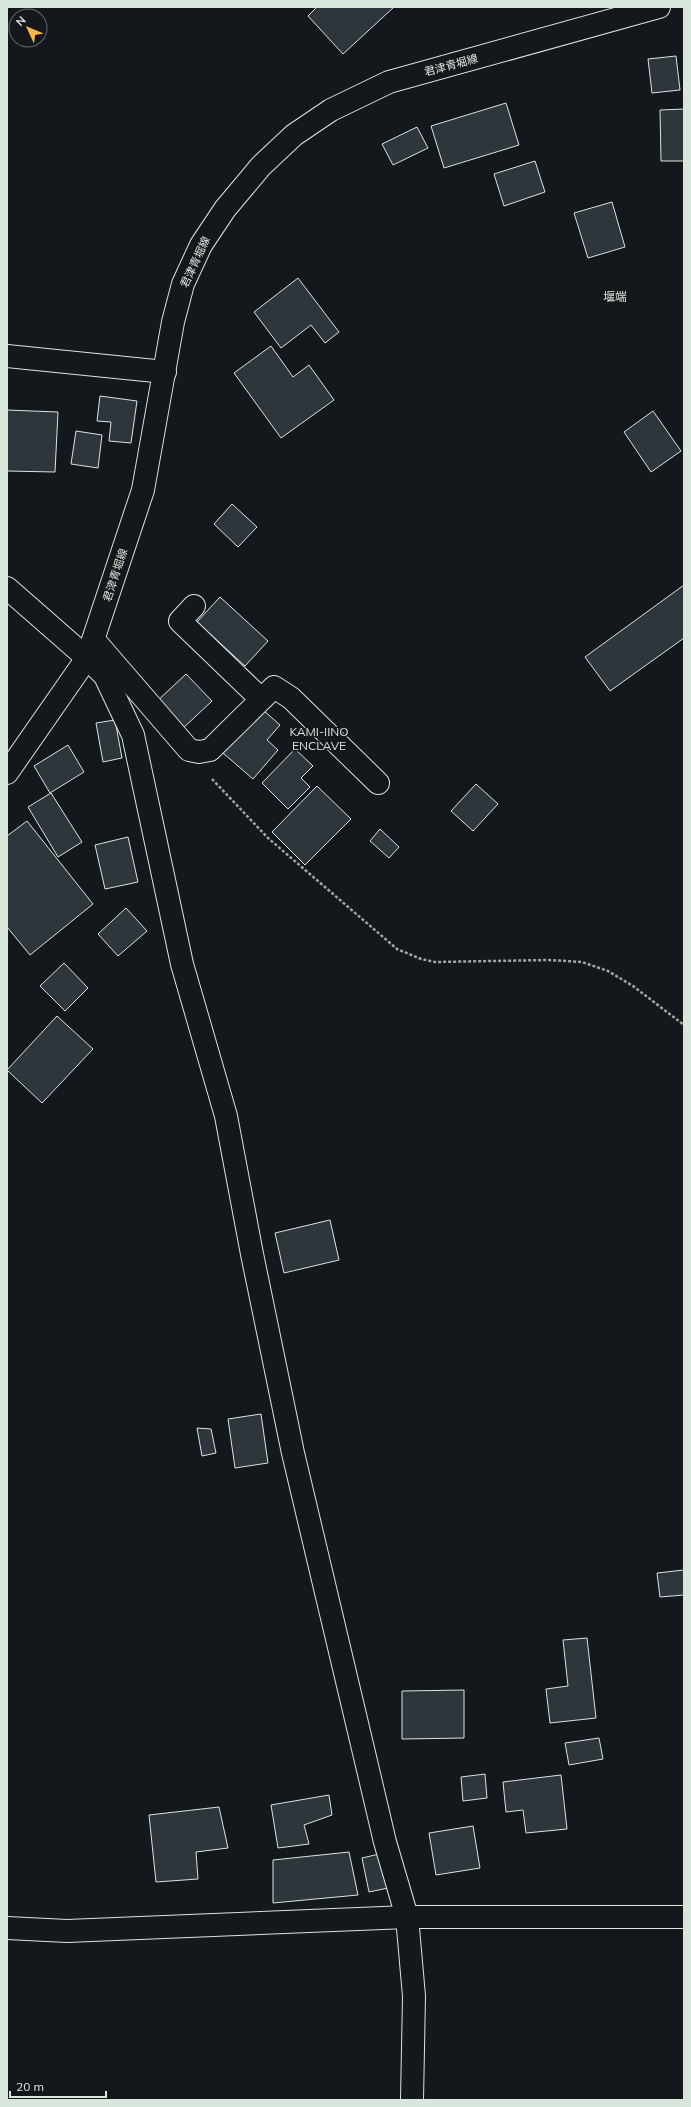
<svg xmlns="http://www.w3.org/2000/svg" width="691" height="2107" viewBox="0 0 691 2107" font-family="Mulish,'Noto Sans JP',sans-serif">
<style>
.building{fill:#2c363c;stroke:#d8e6dc}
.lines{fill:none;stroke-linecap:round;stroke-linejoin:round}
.minor-casing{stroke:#d8e6dc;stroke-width:24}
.major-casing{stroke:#d8e6dc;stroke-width:24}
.path{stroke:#9da8a2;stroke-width:2.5;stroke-dasharray:3 2;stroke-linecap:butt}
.minor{stroke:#14181c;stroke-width:22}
.major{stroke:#14181c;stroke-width:22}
.labels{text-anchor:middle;stroke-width:3;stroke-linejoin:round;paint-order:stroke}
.street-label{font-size:11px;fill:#d8e6dc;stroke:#14181c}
.neighbourhood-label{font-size:12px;fill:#d8e6dc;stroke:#14181c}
</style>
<rect width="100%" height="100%" fill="#14181c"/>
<!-- building -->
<g class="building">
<polygon points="317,7 394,7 343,54 308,16"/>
<polygon points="676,56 680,90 652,93 648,59"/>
<polygon points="506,103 519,145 444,168 431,126"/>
<polygon points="684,109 684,161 661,161 660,110"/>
<polygon points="417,127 428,148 393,165 382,144"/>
<polygon points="535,161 545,192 504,206 494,174"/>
<polygon points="612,202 625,247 588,258 574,213"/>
<polygon points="298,278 339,332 325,343 311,325 281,348 254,312"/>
<polygon points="271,346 293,377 309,365 334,400 281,438 234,373"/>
<polygon points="100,396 137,401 131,443 109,441 111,422 97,421"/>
<polygon points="7,410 58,412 55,472 7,471"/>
<polygon points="653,411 681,451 651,472 624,432"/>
<polygon points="76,431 102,435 98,468 71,464"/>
<polygon points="232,504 257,527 238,547 214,524"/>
<polygon points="684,585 684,638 610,691 585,657"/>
<polygon points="220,597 268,641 245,666 197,622"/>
<polygon points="186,674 212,701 180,731 154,704"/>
<polygon points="262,709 280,725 267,740 278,750 253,779 223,753"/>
<polygon points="115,720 122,758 103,762 96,723"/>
<polygon points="68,745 84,772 50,793 34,766"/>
<polygon points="295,749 313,766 301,778 310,787 288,809 262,783"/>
<polygon points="476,784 498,804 473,831 451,811"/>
<polygon points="317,786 351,819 305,865 272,832"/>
<polygon points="51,793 82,842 58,857 28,807"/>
<polygon points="27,821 93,904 30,955 7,927 7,836"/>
<polygon points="380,829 399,847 389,858 370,841"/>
<polygon points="128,837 138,882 105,889 95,845"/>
<polygon points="126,908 147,931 118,956 98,934"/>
<polygon points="64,963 88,988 65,1011 40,986"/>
<polygon points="57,1016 93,1049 42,1103 7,1070"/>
<polygon points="330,1220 339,1260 284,1273 275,1233"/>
<polygon points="261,1414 268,1463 235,1468 228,1419"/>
<polygon points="197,1428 211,1429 216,1453 202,1456"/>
<polygon points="684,1570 684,1595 660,1597 657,1573"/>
<polygon points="587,1638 596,1718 550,1723 546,1689 568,1686 563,1640"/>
<polygon points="464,1690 464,1738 402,1739 402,1691"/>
<polygon points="599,1738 603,1759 569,1765 565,1743"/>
<polygon points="485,1774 487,1798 463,1801 461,1777"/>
<polygon points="561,1775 567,1829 526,1833 523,1810 506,1812 503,1782"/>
<polygon points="329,1795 332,1815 304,1825 309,1844 278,1848 271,1805"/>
<polygon points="219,1807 228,1848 196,1852 198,1879 156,1882 149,1815"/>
<polygon points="473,1826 480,1868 436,1875 429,1833"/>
<polygon points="349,1852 358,1895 273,1903 273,1860"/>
<polygon points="388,1852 398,1886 369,1892 362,1858"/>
</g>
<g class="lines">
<defs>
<g id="minor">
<polyline points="7,356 165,372"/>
<polyline points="7,588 87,658 105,676 133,735 182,964 226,1116 252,1254 293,1453 365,1757 385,1842 407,1917 414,1996 412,2100"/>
<polyline points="194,606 180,621 261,699"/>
<polyline points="94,640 189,750 199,752 210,750 274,687 291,698 378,783"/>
<polyline points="7,1928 67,1931 407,1917 684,1917"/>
</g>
<polyline id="major" points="7,773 87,658 143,490 173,322 183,284 201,245 225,209 261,166 294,135 331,110 389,82 659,7"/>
</defs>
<!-- minor casing -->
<use href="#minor" class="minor-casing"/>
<!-- major casing -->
<use href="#major" class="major-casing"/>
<!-- path -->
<polyline class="path" points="212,779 268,838 397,949 421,959 435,962 549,960 582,962 608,971 633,986 684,1025"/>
<!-- minor -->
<use href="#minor" class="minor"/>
<!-- major -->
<use href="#major" class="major"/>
</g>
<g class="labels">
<!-- street labels -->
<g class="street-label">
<text transform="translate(451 65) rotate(-15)" y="4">君津青堀線</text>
<text transform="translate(195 262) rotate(-65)" y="4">君津青堀線</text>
<text transform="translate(115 575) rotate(-72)" y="4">君津青堀線</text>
</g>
<!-- neighbourhood labels -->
<g class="neighbourhood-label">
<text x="615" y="301">堰端</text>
<text x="319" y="736">KAMI-IINO<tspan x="319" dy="14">ENCLAVE</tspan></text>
</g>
</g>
<!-- border -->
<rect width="691" height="2107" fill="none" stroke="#d8e6dc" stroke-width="16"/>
<!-- north arrow -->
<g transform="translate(28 28) rotate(314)"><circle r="19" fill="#14181c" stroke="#626a69"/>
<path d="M0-3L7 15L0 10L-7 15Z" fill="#ffb74d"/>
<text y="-6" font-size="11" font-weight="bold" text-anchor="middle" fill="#d8e6dc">N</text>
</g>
<!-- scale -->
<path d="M10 2091v6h96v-6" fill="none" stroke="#d8e6dc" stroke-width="2"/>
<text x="16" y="2091" font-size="12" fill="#d8e6dc" stroke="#14181c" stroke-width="3" paint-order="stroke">20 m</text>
</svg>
